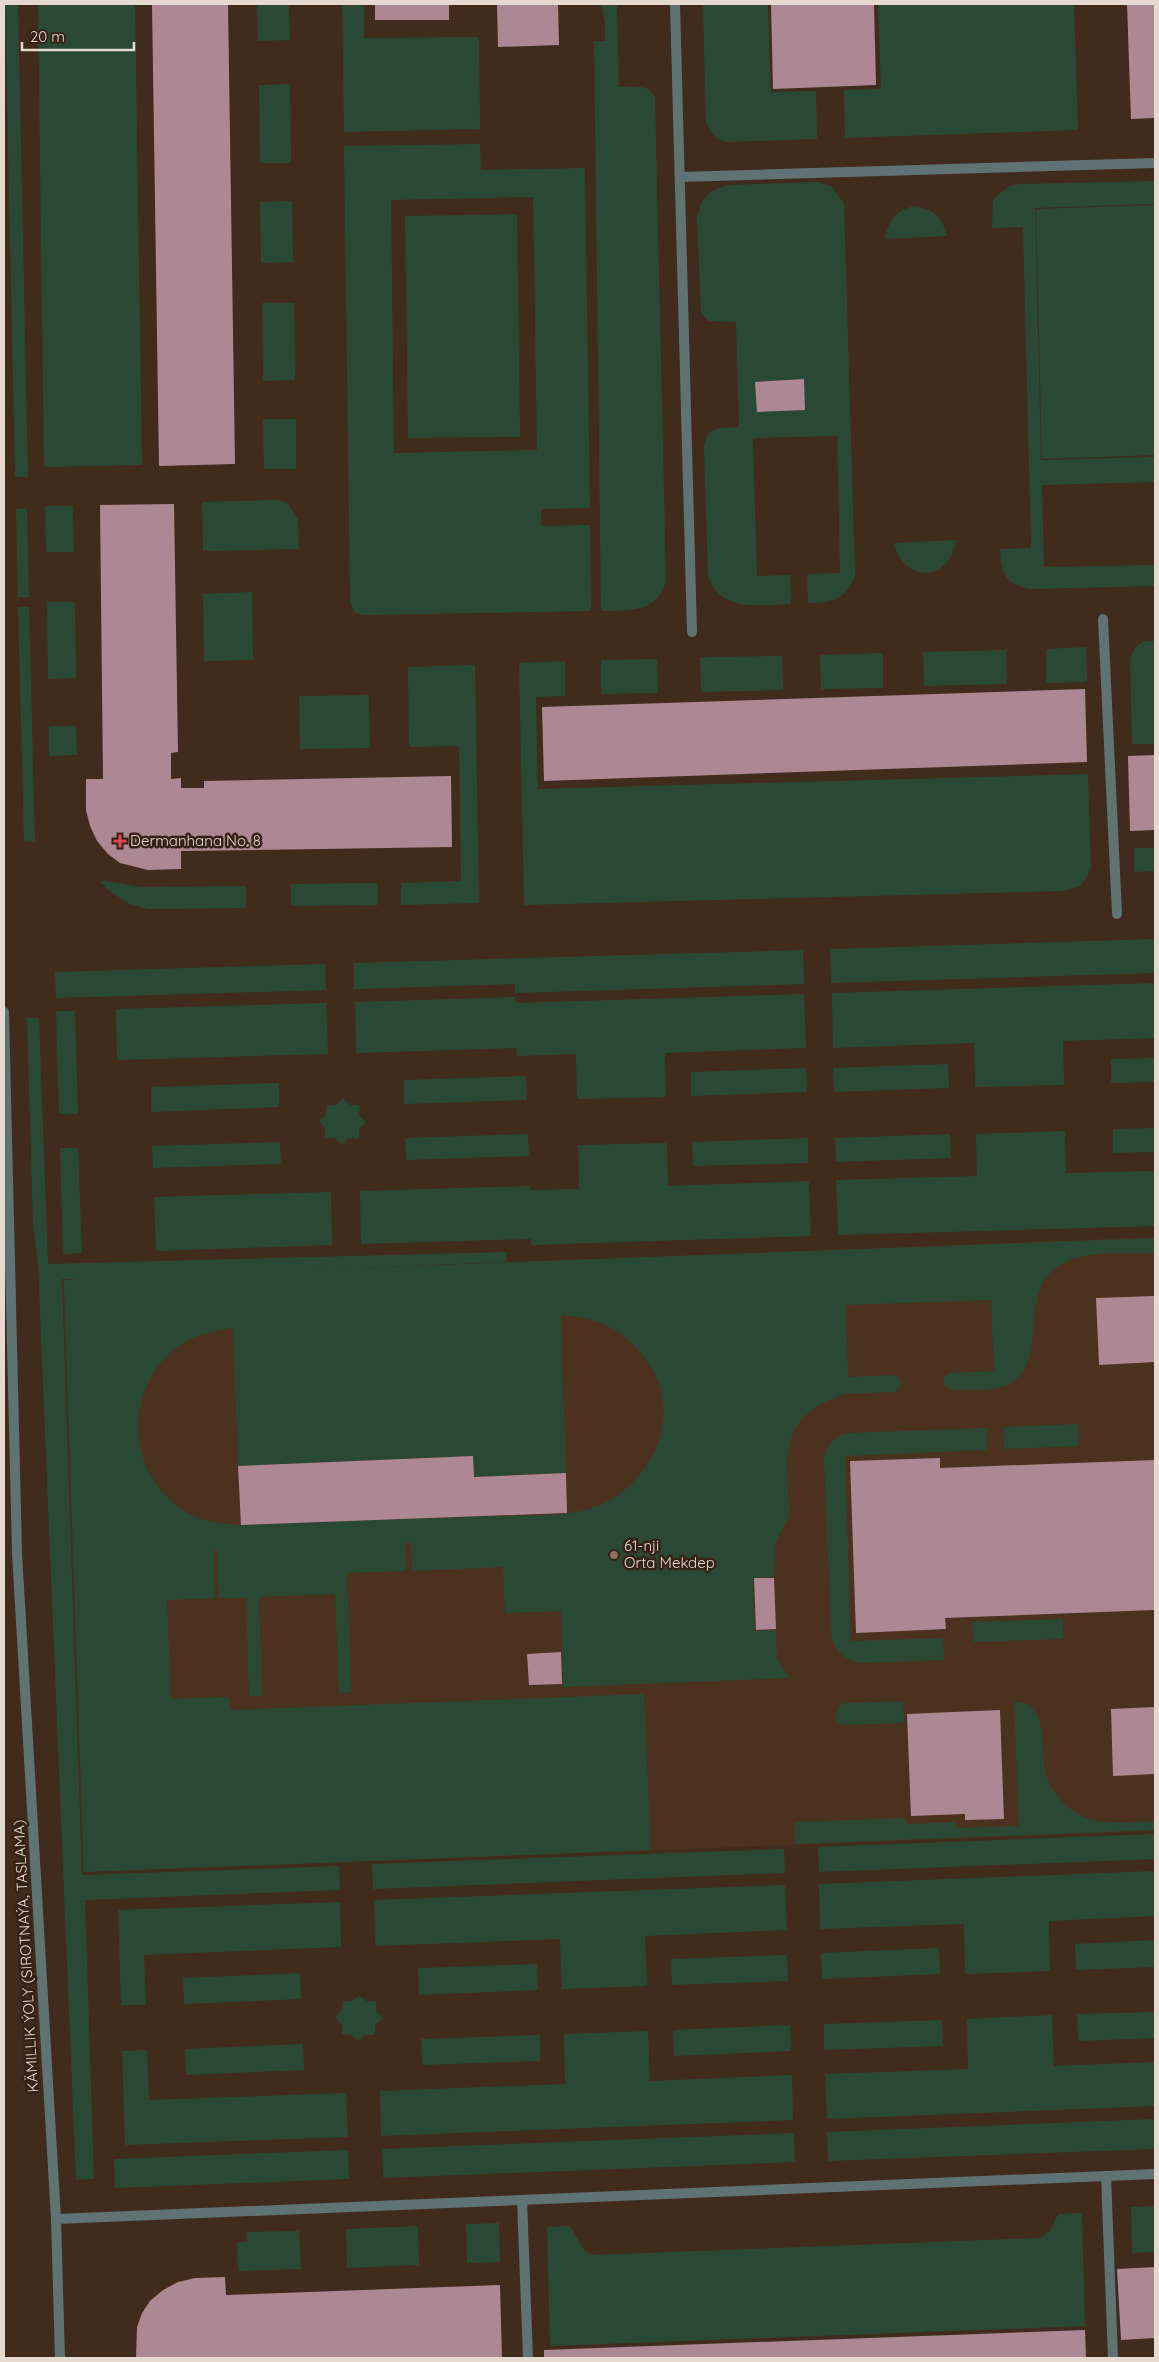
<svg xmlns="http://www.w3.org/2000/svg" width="1159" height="2362" viewBox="0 0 1159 2362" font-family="Quicksand,sans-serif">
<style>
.built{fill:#4b311e}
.green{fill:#2a4935;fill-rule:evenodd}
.building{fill:#ae8795}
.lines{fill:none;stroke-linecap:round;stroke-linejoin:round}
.lane{stroke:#5f7375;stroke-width:10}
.street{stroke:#5f7375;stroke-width:10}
.health-dot{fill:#e0444e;stroke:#352214;stroke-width:2}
.education-dot{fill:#8d6e63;stroke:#352214;stroke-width:2}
.labels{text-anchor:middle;stroke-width:5;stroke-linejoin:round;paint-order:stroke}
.poi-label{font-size:15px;fill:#e6d9d0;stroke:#352214;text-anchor:start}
.street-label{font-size:15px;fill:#e6d9d0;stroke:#352214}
</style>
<rect width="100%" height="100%" fill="#402b1d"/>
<!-- built -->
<polygon class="built" points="1155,1237 1155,1831 83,1872 63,1280"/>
<!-- green -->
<g class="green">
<polygon points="5,4 18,4 28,477 15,477"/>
<polygon points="38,4 135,4 142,465 44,467"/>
<polygon points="257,4 289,4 290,40 258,41"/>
<polygon points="342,4 364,4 364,38 479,37 480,129 344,132"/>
<path d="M601,4H617L619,87C633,88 649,82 655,98L666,581C656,614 630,610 601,611L594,41H605V22Z"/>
<path d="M703,4H768L771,92L816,91L817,139L725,142C715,139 711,133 706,124Z"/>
<polygon points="878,4 1074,4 1078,130 845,138 844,90 881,89"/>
<polygon points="290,84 291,163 260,163 259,85"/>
<path d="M480,144L481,170L585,168L590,508L541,509V526L590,525L591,611L364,615L354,612L350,600L344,146ZM533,197L537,450L394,453L391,200Z"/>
<path d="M1155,181V204L1035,208L1041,460L1155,457V482L1042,485L1044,567L1155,565V586L1030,589C1005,584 1001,573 1000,549L1031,548L1023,227L992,228L993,199L1009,186L1020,184Z"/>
<path d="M817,182L831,186L844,203L855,575C846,600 832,603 808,603L807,574L840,573L837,436L753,438L757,576L790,575L791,604C760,605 720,613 708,576L704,446C708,424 721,429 739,427L736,322L708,321L701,313L697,218C701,197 709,189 730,185Z"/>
<polygon points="292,201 293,262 261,263 260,202"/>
<polygon points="1155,205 1155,455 1042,459 1036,209"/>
<path d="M914,206C934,209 942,217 947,236L885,239C888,220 896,211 914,206Z"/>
<polygon points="517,214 520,437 408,438 405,216"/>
<polygon points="262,303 294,303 295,380 263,381"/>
<polygon points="263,419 296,419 296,469 264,469"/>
<polygon points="276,500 287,502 298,520 299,549 203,551 202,502"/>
<polygon points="45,506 73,506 74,552 46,552"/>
<polygon points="27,508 29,597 18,597 16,509"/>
<path d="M956,540C950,582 904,584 894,543Z"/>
<polygon points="252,592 253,660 204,661 203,594"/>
<polygon points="47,602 75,602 76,678 48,679"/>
<polygon points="18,607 29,607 35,841 24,842"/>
<polygon points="1144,641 1155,641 1155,744 1132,744 1130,659 1135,648"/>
<polygon points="1086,647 1087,682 1046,683 1046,649"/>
<polygon points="1006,650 1007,684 924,686 923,652"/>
<polygon points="883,653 883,688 821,689 820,655"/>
<polygon points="782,656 783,690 701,692 700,657"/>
<polygon points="657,659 658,693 601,694 601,660"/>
<path d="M565,661V696L536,697L538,789L1088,774L1091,866C1086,884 1080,888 1062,891L524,905L519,663Z"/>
<polygon points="475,665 479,903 401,905 401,883 461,881 459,746 409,747 408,667"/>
<polygon points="369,695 370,748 300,749 299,696"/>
<polygon points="49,726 76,726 77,755 49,756"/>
<polygon points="1134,848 1155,848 1155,871 1134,872"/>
<path d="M100,881C117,881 130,887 147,887L246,886V908L148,909L130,904L109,891Z"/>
<polygon points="378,883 378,905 291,906 291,884"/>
<polygon points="1155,939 1155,973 831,983 830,949"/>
<polygon points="803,950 804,984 515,993 515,984 354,989 354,963"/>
<polygon points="325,964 326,990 56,998 55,972"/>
<polygon points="1155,983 1155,1038 1063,1041 1064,1085 975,1087 974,1043 833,1048 832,993"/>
<polygon points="804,994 806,1048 665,1053 666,1097 577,1099 576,1054 517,1056 516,1048 356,1053 355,1002 515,997 516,1003"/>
<polygon points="326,1003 328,1054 117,1060 116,1009"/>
<polygon points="56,1011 75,1011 78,1114 59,1114"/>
<path d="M27,1018H39L48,1264L507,1252L506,1262L305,1270L1155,1238V1253C1128,1254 1093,1250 1068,1261C1006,1288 1061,1373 997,1388C983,1391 966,1389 951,1390L946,1387L943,1382L945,1376L951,1373L994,1371L991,1300L846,1305L848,1377L893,1375L898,1377L901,1383L899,1389L893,1392L843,1394L817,1406L802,1418L792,1434L787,1459L789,1516L775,1544L774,1577L753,1578L755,1631L776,1630L777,1659L790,1678L563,1687L561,1611L505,1613L503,1567L412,1571L411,1543H405L406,1571L347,1573L351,1692L339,1693L335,1594L259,1597L262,1696H249L246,1598H219L217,1550L214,1551L215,1598L167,1600L171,1699L229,1697L230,1710L644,1694L651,1850L84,1872L64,1280L79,1279H62L82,1875L339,1866L340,1890L85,1900L94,2179L76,2180L38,1264L33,1224ZM561,1315C604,1318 631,1333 653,1371C683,1424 646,1490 592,1508C563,1518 518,1515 487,1516C405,1519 323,1522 241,1525C225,1524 211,1523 196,1517C177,1509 161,1493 151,1476C125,1430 140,1365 189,1340C203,1333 217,1330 233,1328L238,1466L472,1456L474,1477L566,1473Z"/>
<polygon points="1155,1058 1155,1082 1111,1083 1111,1059"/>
<polygon points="948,1064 949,1088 834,1092 833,1068"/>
<polygon points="806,1068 807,1092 691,1096 691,1072"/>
<polygon points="526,1076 527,1100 404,1104 404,1080"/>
<polygon points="279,1083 279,1107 151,1112 151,1087"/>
<polygon points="343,1098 350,1105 360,1105 359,1115 366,1122 359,1129 359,1139 349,1138 342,1145 335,1138 325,1138 325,1128 319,1121 326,1115 326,1105 336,1105"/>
<polygon points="1155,1128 1155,1152 1113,1153 1113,1129"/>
<polygon points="1065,1131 1066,1173 1155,1171 1155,1226 838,1235 836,1180 977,1176 976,1134"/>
<polygon points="528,1134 529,1156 406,1160 405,1138"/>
<polygon points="950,1134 951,1158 836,1162 835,1138"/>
<polygon points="808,1138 808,1163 693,1166 692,1142"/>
<polygon points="280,1142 281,1164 153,1168 152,1146"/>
<polygon points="667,1143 668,1186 809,1181 811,1236 531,1245 531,1239 361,1244 360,1191 530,1186 530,1190 579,1189 578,1145"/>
<polygon points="60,1148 78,1148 82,1253 63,1254"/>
<polygon points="331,1192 332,1245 156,1251 154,1197"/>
<polygon points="1078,1424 1079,1446 1004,1449 1003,1427"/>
<path d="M987,1428V1450L845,1456L851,1641L943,1638L944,1660L859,1663C842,1658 835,1651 831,1634L824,1457C828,1443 835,1436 849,1433Z"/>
<polygon points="1063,1619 1063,1639 973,1642 972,1622"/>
<polygon points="903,1701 904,1723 846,1725 839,1724 835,1718 839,1706 845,1703"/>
<path d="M1014,1702C1051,1701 1040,1754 1046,1775C1052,1794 1068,1811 1087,1818C1109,1825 1132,1822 1155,1821V1830L795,1844V1822L906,1818L907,1824L956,1822V1828L1019,1826Z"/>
<polygon points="1155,1834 1155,1859 819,1872 818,1847"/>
<polygon points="784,1849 785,1873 373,1889 372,1864"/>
<polygon points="1155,1871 1155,1916 1049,1921 1050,1971 965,1974 964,1924 820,1929 819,1884"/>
<polygon points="785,1885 787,1930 645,1936 647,1986 562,1989 560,1939 375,1946 374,1900"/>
<polygon points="340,1902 341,1947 144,1955 146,2005 121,2005 118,1910"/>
<polygon points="1155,1940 1155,1967 1076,1970 1075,1944"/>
<polygon points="939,1948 940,1974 822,1979 821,1953"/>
<polygon points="787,1955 788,1981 672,1985 671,1959"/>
<polygon points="537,1964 538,1990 419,1995 418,1968"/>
<polygon points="300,1973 301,1999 184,2004 183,1978"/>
<polygon points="359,1995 366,2001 376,2001 376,2011 383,2018 375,2025 375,2035 365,2035 358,2041 352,2035 342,2034 342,2025 335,2017 342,2010 342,2001 352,2001"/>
<polygon points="1155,2012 1155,2038 1078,2041 1077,2014"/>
<polygon points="1052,2015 1054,2066 1155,2062 1155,2106 827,2119 825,2074 968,2069 967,2019"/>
<polygon points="942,2020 943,2046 824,2050 824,2024"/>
<polygon points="790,2025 791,2051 674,2056 673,2030"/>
<polygon points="648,2031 650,2081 792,2075 793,2120 381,2136 380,2091 565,2084 564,2034"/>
<polygon points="540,2035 540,2061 422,2065 421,2039"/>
<polygon points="303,2044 304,2070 186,2075 185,2049"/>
<polygon points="147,2050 149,2100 346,2093 348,2137 125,2145 122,2051"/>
<polygon points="1155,2119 1155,2149 828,2161 827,2132"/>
<polygon points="794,2133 795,2162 383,2178 382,2149"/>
<polygon points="348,2150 349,2179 115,2188 114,2159"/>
<polygon points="1155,2206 1155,2252 1132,2253 1131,2207"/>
<polygon points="1082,2213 1085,2326 550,2346 547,2227 570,2226 584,2250 592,2255 1040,2238 1050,2231 1058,2214"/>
<polygon points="499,2223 500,2262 467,2263 466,2224"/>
<polygon points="418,2226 419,2265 347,2268 346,2229"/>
<polygon points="299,2231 301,2269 238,2271 237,2242 247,2242 246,2232"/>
</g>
<!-- building -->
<g class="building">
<polygon points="152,4 228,4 235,464 159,466"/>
<rect x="375" y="4" width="74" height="16"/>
<polygon points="497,4 558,4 559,45 498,47"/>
<polygon points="771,4 874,4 876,85 773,89"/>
<polygon points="1127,4 1155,4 1155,118 1131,119"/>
<polygon points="804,379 805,410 757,412 755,382"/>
<polygon points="174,504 178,752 171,753 171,779 181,778 181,788 204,788 204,781 451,776 452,847 181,851 181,869 148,870 120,863 108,854 97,841 90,826 86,810 86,779 103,779 100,505"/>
<polygon points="1085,689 1087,762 544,781 542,707"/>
<polygon points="1155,755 1155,830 1130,831 1128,756"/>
<polygon points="1155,1296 1155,1362 1099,1365 1096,1298"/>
<polygon points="473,1456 474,1477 566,1473 567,1513 241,1525 238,1466"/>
<polygon points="940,1458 940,1468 1155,1460 1155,1610 945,1618 946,1629 856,1633 850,1461"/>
<polygon points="754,1578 774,1578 776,1629 756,1630"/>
<polygon points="561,1652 562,1684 529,1685 527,1654"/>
<polygon points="1155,1707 1155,1774 1113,1776 1111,1709"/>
<polygon points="1000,1710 1004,1819 965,1820 965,1814 911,1816 907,1714"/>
<polygon points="1155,2267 1155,2338 1121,2340 1117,2269"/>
<polygon points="225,2277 226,2295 500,2285 502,2358 136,2358 137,2327 142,2313 150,2301 163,2290 178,2282 195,2278"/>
<polygon points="1085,2330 1086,2358 544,2358 544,2350"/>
</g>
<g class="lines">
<!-- lane -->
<g class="lane">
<polyline points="675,4 692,632"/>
<polyline points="680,177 1155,163"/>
<polyline points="1103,619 1117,914"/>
<polyline points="1106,2176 1113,2358"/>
<polyline points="522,2200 528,2358"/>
</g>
<!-- street -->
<g class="street">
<polyline points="4,1012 17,1553 56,2219 60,2358"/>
<polyline points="56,2219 1155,2174"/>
</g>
</g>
<!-- markers -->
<path class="health-dot" d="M117.5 833.5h5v5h5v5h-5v5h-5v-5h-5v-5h5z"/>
<circle class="education-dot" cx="614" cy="1555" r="5"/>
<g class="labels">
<!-- poi labels -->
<g class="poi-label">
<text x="130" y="846">Dermanhana No. 8</text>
<text x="624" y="1551">61-nji<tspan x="624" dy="17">Orta Mekdep</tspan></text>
</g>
<!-- street labels -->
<g class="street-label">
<text transform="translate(26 1956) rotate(-93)" y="5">KÄMILLIK ÝOLY (SIROTNAÝA, TASLAMA)</text>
</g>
</g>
<!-- border -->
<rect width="1159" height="2362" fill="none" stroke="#e6d9d0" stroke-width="10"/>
<!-- scale -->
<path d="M22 42v8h112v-8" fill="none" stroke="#e6d9d0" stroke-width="2.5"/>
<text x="30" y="42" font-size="15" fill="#e6d9d0" stroke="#352214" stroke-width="4" paint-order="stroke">20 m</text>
</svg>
